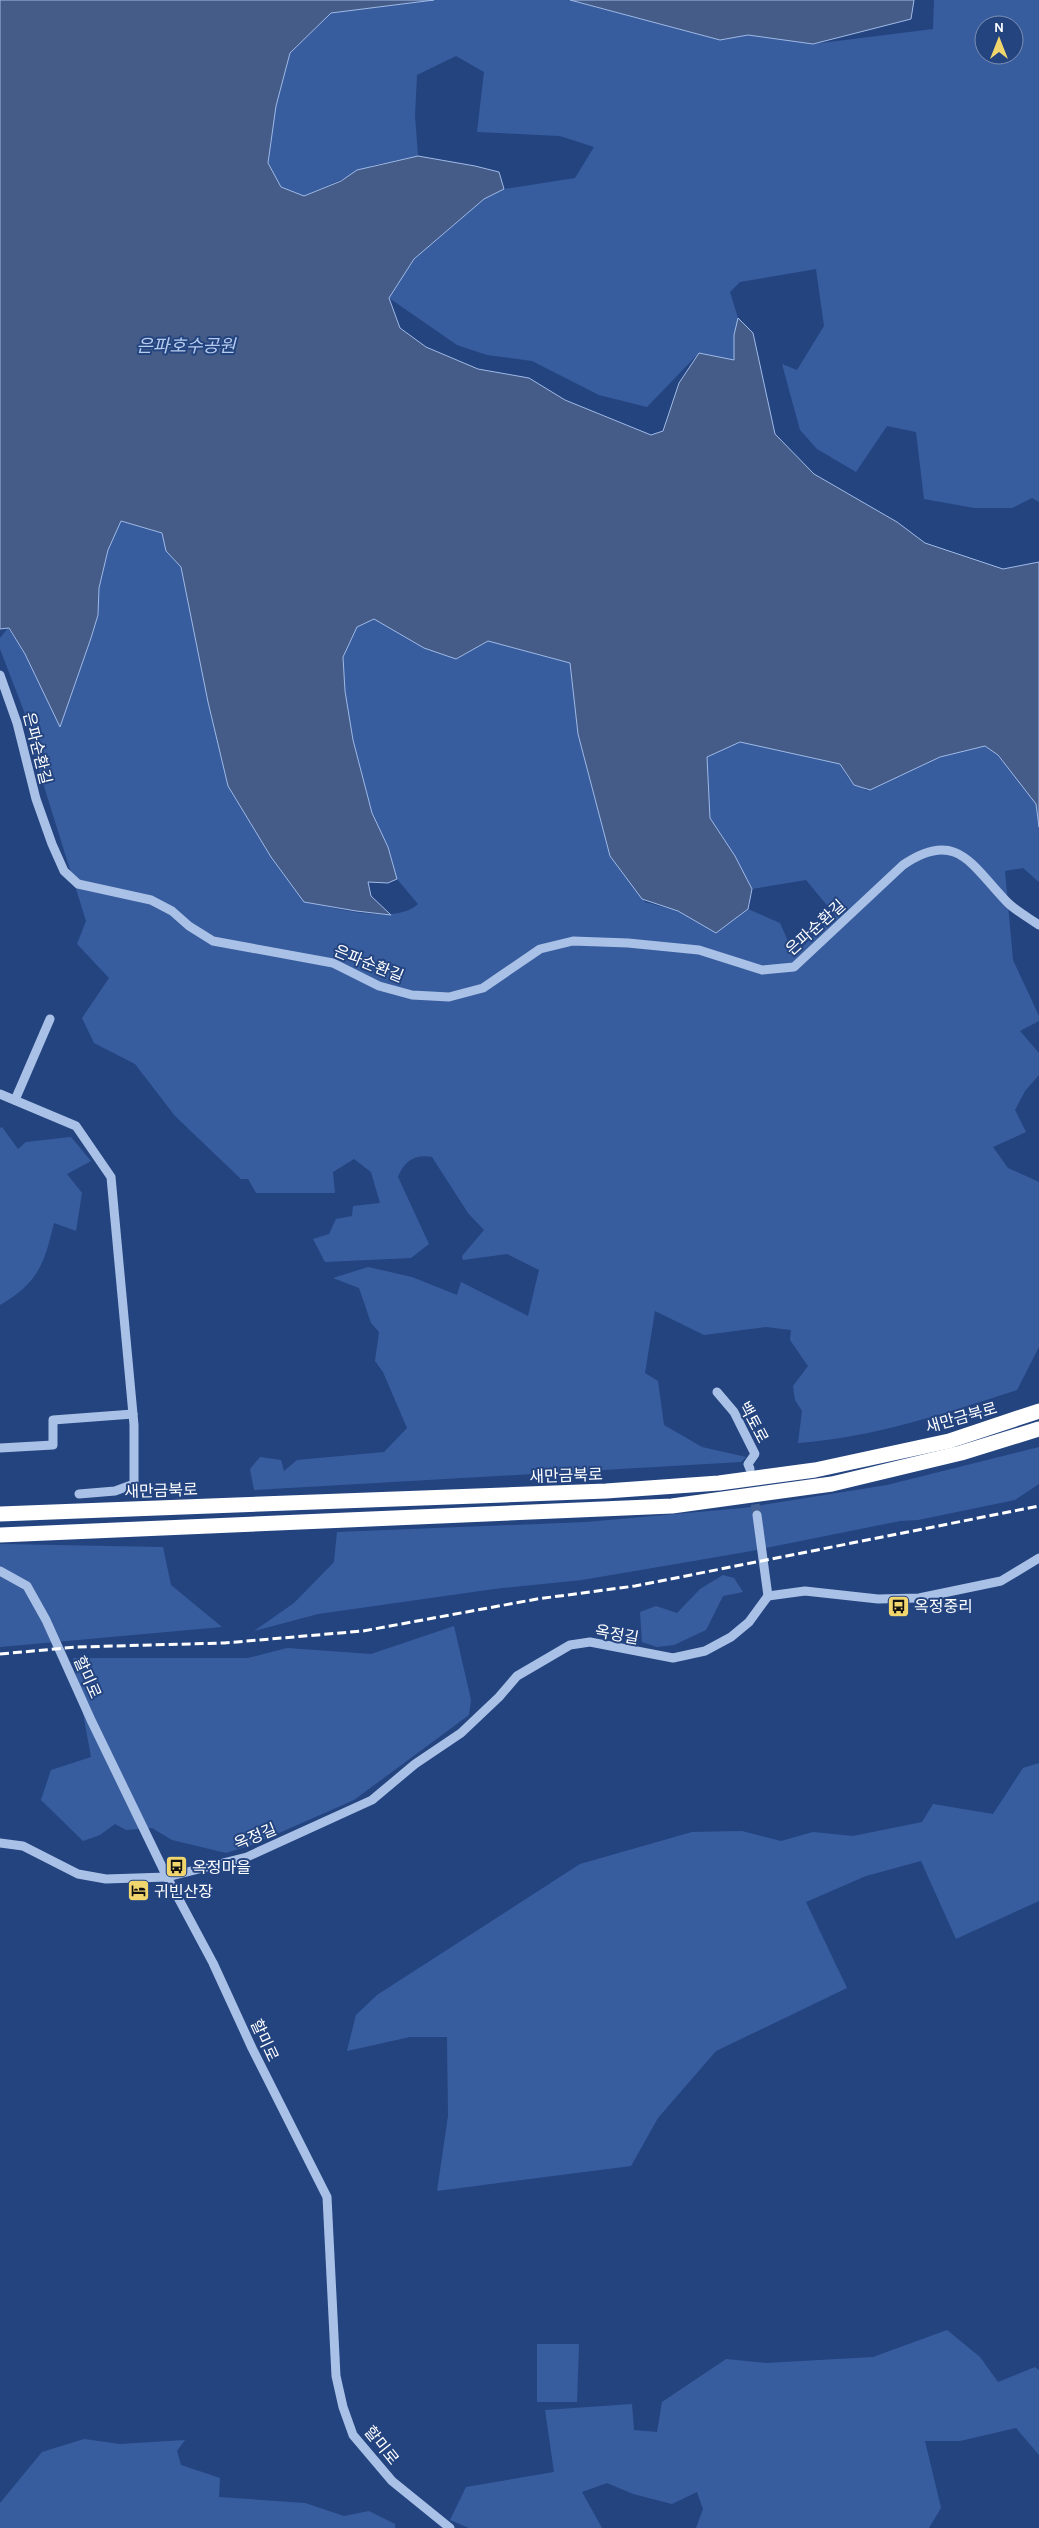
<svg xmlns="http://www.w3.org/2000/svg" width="1039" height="2528" viewBox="0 0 1039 2528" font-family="Karla,'Noto Sans KR',sans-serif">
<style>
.green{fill:#385d9e;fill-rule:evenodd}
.water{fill:#455c88;stroke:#9fbae8}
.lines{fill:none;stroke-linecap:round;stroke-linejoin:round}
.minor-tunnel{stroke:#456093;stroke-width:9;stroke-dasharray:9 4.5;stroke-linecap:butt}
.minor{stroke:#aac1e7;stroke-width:9}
.highway{stroke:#fff;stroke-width:15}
.rail{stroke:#fff;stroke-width:3;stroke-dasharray:9 4;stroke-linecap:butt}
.labels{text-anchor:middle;stroke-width:4;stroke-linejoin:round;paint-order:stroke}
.street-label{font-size:16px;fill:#fff;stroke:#244480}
.poi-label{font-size:16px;fill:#fff;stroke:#244480;text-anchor:start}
.water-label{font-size:18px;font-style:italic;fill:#b6cbee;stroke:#244480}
</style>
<rect width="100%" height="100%" fill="#244480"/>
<!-- green -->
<g class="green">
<path d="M434,0H569L720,40L748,35L813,44L933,29L934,0H1039V502L1032,498L1012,508H974L924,499L916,432L887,426L856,472L817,449L800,430L782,364L797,370L824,326L816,269L740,282L730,292L738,318L734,360L699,353L647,407L599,395L532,361L487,355L457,345L389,298L414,259L484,199L504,189L575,178L594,147L560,136L477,132L484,72L456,56L417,75L415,116L418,156L374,165L304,196L281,187L268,163L276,106L290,53L331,13ZM984,25H1014V55H984Z"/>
<path d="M120,521L162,533L166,551L181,567L208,702L228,786L271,857L304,902C333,907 395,926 418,904L397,879L388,847L372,813L353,740L345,691L343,657L357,627L374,619L456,659L488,641L570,663L578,734L610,856L645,902L678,911L716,933L748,909L780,923L794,955L835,915L806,880L752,889L735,856L710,818L707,757L740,742L840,764L848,778L867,791L940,757L985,746L998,755L1036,804L1039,827V882L1023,868L1005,871L1013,960L1039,1016V1021L1020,1031L1039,1053V1075L1025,1091L1015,1110L1026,1132L993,1147L1008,1168L1039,1182V1347L1017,1390C943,1414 875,1437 798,1443L802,1411L795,1400L793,1386L808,1366L790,1340L791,1330L766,1327L704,1335L655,1311L645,1373L658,1381L664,1425L702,1447L746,1457L741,1462L254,1490L250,1469L260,1457L281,1460L284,1471L297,1460L384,1452L407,1428L383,1372L375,1361L379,1332L371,1323L359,1288L333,1278L368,1267L412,1277L457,1295L461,1282L528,1316L539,1270L507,1254L463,1260L462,1256L484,1230L468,1213L432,1157C415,1154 404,1161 398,1177L429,1244L411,1258L325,1262L313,1239L329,1234L336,1219L352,1216L353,1206L380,1203L371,1172L354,1159L333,1172L335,1193H256L248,1179H241L175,1116L135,1064L94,1043L82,1018L109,978L77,944L86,921L38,767L25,714L0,649V638L8,628L25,654L60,726L91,638L98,615L99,588L108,550Z"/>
<path d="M2,1127L18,1149L26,1142L71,1137L91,1161L67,1174L82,1193L76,1231L54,1223C44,1264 39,1282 0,1305V1128Z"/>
<polygon points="1039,1447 1039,1484 1015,1500 918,1520 900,1521 746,1552 582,1580 494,1589 318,1614 254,1631 294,1603 334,1562 337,1532 586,1522 743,1508 887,1485"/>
<polygon points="0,1544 163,1547 171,1585 222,1627 0,1647"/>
<polygon points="723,1575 734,1578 743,1592 723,1596 706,1630 674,1645 657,1647 642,1642 640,1612 656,1606 677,1613 700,1589"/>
<polygon points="454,1626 471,1700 469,1715 354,1800 252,1845 226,1853 172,1840 152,1828 126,1830 115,1824 100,1835 83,1841 41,1800 51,1770 91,1757 73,1658 248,1658 287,1648 371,1654"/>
<polygon points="1039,1763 1039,1901 956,1939 921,1861 866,1876 806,1902 847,1988 716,2051 658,2118 631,2166 437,2191 448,2116 447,2037 410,2037 347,2051 356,2015 377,1995 580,1864 692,1832 742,1831 781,1841 813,1832 853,1836 922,1822 933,1804 993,1814 1023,1768"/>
<polygon points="947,2330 980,2357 998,2382 1035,2367 1039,2370 1039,2455 1016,2428 960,2441 925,2441 941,2508 929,2528 696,2528 703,2509 697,2492 672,2504 633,2494 607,2483 582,2492 602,2528 469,2528 450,2520 466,2487 554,2472 545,2410 632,2404 634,2430 657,2432 662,2402 726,2359 766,2363 873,2357"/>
<polygon points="537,2344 579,2344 577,2402 537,2402"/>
<polygon points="84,2439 120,2444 185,2440 177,2451 181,2465 220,2478 219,2497 305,2503 344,2516 369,2511 395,2524 395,2528 0,2528 0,2503 42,2452"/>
</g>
<!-- water -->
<g class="water">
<polygon points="0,0 434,0 331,13 290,53 276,106 268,163 281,187 304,196 341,181 357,170 418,156 475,166 499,172 504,189 484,199 414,259 389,298 400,328 426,347 478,369 529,378 565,400 651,435 663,431 679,383 699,353 734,360 734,335 738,318 753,333 775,434 814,474 897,522 925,543 1003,569 1039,562 1039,827 1036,804 998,755 985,746 940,757 870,790 854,785 840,764 740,742 707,757 710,818 735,856 752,889 748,909 716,933 678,911 642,899 610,856 578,734 570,663 488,641 456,659 424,648 374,619 357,627 343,657 345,691 353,740 372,813 388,847 397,879 388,883 368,882 371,896 391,915 356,911 304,902 271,857 228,786 208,702 181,567 166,551 162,533 121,521 108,550 99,588 98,615 91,638 60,727 25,654 9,628 0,629"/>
<polygon points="570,0 914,0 911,19 813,44 748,35 720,40"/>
</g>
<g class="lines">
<!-- minor-tunnel -->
<polyline class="minor-tunnel" points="753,1491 757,1515"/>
<!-- minor -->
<g class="minor">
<path d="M0,675L17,723L36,799L52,844L64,871L78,884L151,900L172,911L189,926L213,941L333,963L379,986L412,995L449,997L483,988L540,949L573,941L628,943L699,950L762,970L794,967L903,865C957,828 972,866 1007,902C1016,911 1029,918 1039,925"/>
<polyline points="0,1094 76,1126 111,1177 134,1425 134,1484 115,1491 79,1494"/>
<polyline points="15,1100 50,1019"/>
<polyline points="717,1392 734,1412 755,1454 748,1464 750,1469"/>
<polyline points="0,1448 53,1445 53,1420 133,1414"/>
<polyline points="757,1515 768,1596"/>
<polyline points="0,1571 27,1586 46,1620 91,1720 167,1877 213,1963 252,2048 327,2197 336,2376 343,2407 353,2435 392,2481 450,2528"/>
<polyline points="0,1843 23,1846 78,1874 106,1879 167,1877 247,1857 372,1800 415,1764 461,1733 499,1697 517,1676 570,1645 590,1642 673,1658 705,1651 731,1637 749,1622 768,1596 805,1591 878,1599 919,1598 1001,1581 1039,1558"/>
</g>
<!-- highway -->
<g class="highway">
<polyline points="0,1514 606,1491 719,1483 815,1470 949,1441 1039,1411"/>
<polyline points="0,1535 672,1506 832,1484 961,1453 1039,1429"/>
</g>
<!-- rail -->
<polyline class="rail" points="0,1654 77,1647 224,1643 363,1631 537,1599 635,1586 1039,1506"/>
</g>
<!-- icons -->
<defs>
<symbol id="bus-square" viewBox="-11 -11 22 22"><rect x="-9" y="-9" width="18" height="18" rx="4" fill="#f1d66e" stroke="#244480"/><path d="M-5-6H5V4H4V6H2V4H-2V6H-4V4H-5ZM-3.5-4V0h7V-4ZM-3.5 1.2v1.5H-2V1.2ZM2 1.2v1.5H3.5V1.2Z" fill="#111"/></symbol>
<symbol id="hotel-square" viewBox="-11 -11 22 22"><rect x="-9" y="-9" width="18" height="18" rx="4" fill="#f1d66e" stroke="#244480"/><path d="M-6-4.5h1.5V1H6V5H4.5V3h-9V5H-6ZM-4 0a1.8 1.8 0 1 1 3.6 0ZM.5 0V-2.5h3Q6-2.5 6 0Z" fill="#111"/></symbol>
</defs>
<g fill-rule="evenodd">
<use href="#bus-square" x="886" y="1594" width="25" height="25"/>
<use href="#bus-square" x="164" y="1854" width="25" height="25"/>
<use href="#hotel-square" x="126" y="1878" width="25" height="25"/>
</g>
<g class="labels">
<!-- street labels -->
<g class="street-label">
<text transform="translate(38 748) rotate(76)" y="6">은파순환길</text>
<text transform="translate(815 927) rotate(-42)" y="6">은파순환길</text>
<text transform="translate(369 963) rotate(22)" y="6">은파순환길</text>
<text transform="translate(961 1417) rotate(-16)" y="6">새만금북로</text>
<text transform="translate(754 1422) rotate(62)" y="6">백토로</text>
<text transform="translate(566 1475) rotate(-2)" y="6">새만금북로</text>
<text transform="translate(161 1490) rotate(-2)" y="6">새만금북로</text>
<text transform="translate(617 1634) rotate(10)" y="6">옥정길</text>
<text transform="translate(88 1677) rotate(66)" y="6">할미로</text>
<text transform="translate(255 1836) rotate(-22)" y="6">옥정길</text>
<text transform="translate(265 2040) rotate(65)" y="6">할미로</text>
<text transform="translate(382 2445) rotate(51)" y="6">할미로</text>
</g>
<!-- poi labels -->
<g class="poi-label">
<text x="914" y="1612">옥정중리</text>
<text x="192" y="1873">옥정마을</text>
<text x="154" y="1897">귀빈산장</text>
</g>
<!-- water labels -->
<g class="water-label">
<text x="186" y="352">은파호수공원</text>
</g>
</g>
<!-- north arrow -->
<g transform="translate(999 40)"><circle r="24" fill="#244480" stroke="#7c8fb3"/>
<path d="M0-4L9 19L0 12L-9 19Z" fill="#f1d66e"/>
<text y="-8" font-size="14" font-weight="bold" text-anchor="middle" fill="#ffffff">N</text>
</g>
</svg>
